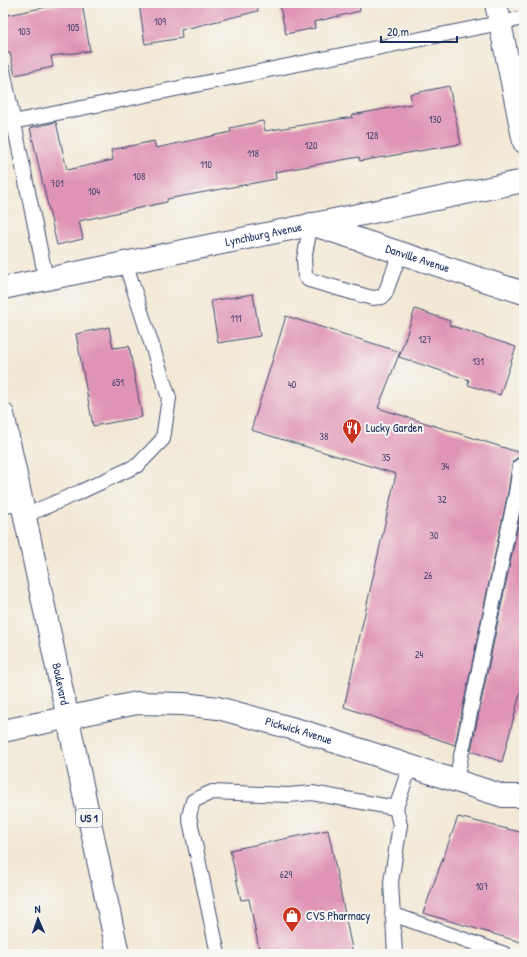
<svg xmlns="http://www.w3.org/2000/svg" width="527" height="957" viewBox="0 0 527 957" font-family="'Patrick Hand',sans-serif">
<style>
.building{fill:#e094b5}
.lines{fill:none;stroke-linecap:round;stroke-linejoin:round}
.lane-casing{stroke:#3b4b70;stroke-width:16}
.street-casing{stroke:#3b4b70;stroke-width:24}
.secondary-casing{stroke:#3b4b70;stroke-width:24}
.primary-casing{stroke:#3b4b70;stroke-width:24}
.lane{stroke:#fff;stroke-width:14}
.street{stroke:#fff;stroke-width:22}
.secondary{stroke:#fff;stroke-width:22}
.primary{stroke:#fff;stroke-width:22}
.labels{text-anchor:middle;stroke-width:4;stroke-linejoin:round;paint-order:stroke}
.number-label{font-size:10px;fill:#4c4874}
.shield{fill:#f6f6f2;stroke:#5d6b8a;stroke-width:1}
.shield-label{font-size:11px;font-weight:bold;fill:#1b2f5e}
.street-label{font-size:12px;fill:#1b2f5e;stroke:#f6f6f2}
.poi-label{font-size:12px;fill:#1b2f5e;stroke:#f6f6f2;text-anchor:start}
</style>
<rect width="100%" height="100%" fill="#f6f6f2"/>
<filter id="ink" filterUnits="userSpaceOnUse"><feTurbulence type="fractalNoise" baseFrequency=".025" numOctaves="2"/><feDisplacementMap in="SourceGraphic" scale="8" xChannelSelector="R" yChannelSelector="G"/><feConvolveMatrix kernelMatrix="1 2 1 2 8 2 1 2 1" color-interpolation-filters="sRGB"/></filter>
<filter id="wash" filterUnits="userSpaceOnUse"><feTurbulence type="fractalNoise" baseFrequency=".012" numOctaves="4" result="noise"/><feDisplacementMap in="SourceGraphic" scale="16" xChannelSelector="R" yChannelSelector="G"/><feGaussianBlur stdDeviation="0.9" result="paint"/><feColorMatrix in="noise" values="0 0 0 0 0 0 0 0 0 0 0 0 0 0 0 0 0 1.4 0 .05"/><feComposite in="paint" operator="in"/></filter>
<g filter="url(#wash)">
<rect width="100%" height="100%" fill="#f3e8d5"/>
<g id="blocks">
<!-- building -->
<g class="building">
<polygon points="66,3 82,3 90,51 51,56 53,67 15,75 10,53 3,54 3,16"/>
<polygon points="139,3 257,3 258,11 181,30 182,38 145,44"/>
<polygon points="279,3 359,3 360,11 314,22 315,28 286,34"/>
<polygon points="449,86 461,144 360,161 359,157 275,172 276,179 167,199 167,202 79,221 83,239 57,245 30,128 56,122 67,170 113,160 111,150 154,141 156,148 231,132 230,128 263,121 265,131 353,117 352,115 412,104 410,94"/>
<polygon points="253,294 260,336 218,343 211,301"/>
<polygon points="415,309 450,321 449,325 516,347 500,395 468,385 469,380 399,357"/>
<polygon points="286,316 400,352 378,408 524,454 524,459 517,458 513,461 512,465 508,492 455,745 344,707 396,474 251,430"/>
<polygon points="109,327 113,348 129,346 142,417 93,426 76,334"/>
<polygon points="524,496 524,679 502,762 471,751"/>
<polygon points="458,817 524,833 524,943 423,913"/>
<polygon points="328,830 353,954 260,954 249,899 241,900 230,850"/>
</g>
</g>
</g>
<g filter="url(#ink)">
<use href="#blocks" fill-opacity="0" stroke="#3b4b70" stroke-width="1"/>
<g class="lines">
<defs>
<g id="lane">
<polyline points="3,70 46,279"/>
<polyline points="3,124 524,18"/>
<polyline points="311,224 304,259 305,276 309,280 372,298 382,297 385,294 400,253"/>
<polyline points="24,516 80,492 138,465 163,439 169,398 125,262"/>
<polyline points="456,780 516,493 520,466"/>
<polyline points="392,914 505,954"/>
<polyline points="218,954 189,816 193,801 212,792 289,795 312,793 396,808"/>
<polyline points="395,954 391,882 400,825 396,808 410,766"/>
</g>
<g id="street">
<polyline points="496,3 524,142"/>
<path id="s1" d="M311,224L524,293"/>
<polyline points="3,502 20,500"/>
<path id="s2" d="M3,731L137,703L183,704L218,708L302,731L503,796H524"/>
</g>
<g id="secondary">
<path id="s3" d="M3,288L524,181"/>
</g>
<g id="primary">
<path id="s4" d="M3,414L118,954"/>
</g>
</defs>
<!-- lane casing -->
<use href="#lane" class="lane-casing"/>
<!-- street casing -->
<use href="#street" class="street-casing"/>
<!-- secondary casing -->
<use href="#secondary" class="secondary-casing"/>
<!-- primary casing -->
<use href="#primary" class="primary-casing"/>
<!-- lane -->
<use href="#lane" class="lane"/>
<!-- street -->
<use href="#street" class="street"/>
<!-- secondary -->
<use href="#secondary" class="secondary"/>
<!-- primary -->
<use href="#primary" class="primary"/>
</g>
</g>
<!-- icons -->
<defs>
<symbol id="restaurant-pin" viewBox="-11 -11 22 30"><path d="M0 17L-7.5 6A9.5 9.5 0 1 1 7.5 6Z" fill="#c8321e" stroke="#f6f6f2"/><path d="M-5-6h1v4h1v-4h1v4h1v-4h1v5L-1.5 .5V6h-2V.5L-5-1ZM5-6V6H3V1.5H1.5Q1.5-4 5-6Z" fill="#fff"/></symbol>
<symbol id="shop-pin" viewBox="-11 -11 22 30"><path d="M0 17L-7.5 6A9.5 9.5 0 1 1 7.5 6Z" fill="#c8321e" stroke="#f6f6f2"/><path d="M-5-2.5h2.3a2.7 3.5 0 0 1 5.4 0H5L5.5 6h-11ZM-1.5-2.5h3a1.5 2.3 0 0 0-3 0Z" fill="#fff"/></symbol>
</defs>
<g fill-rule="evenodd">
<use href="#restaurant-pin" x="341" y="417" width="22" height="30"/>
<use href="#shop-pin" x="281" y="905" width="22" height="30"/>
</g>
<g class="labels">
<!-- number labels -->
<g class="number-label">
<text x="160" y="25">109</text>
<text x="73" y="31">105</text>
<text x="24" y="35">103</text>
<text x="435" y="123">130</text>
<text x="372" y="139">128</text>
<text x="311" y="149">120</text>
<text x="253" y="157">118</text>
<text x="206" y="168">110</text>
<text x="139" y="180">108</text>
<text x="57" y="187">701</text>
<text x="94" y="195">104</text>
<text x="236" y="322">111</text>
<text x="425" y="343">127</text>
<text x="478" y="365">131</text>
<text x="118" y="386">651</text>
<text x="292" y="388">40</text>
<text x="324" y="440">38</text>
<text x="386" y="461">35</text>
<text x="445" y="470">34</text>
<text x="442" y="503">32</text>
<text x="434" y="539">30</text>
<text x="428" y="579">26</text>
<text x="419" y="658">24</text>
<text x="286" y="878">629</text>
<text x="482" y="890">107</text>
</g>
<!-- shield labels -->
<rect class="shield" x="76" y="809" width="26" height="18" rx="3"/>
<g class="shield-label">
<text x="89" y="822">US 1</text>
</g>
<!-- street labels -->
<g class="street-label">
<text dy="4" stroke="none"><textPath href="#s3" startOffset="266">Lynchburg Avenue</textPath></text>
<text dy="4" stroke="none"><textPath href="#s1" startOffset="112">Danville Avenue</textPath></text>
<text dy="4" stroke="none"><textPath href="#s4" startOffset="276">Boulevard</textPath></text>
<text dy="4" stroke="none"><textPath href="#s2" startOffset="302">Pickwick Avenue</textPath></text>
</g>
<!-- poi labels -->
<g class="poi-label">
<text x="366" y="432">Lucky Garden</text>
<text x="306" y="920">CVS Pharmacy</text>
</g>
</g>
<!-- margin -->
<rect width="527" height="957" fill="none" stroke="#f6f6f2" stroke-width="16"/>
<!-- north arrow -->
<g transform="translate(38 919) rotate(358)" stroke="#f6f6f2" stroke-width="3" paint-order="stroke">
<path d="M0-3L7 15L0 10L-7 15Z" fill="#1b2f5e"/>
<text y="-6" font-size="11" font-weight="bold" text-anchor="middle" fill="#1b2f5e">N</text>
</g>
<!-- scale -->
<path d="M381 36v6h76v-6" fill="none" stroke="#1b2f5e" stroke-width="2"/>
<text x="387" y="36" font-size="12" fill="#1b2f5e" stroke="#f6f6f2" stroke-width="3" paint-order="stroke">20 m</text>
</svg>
